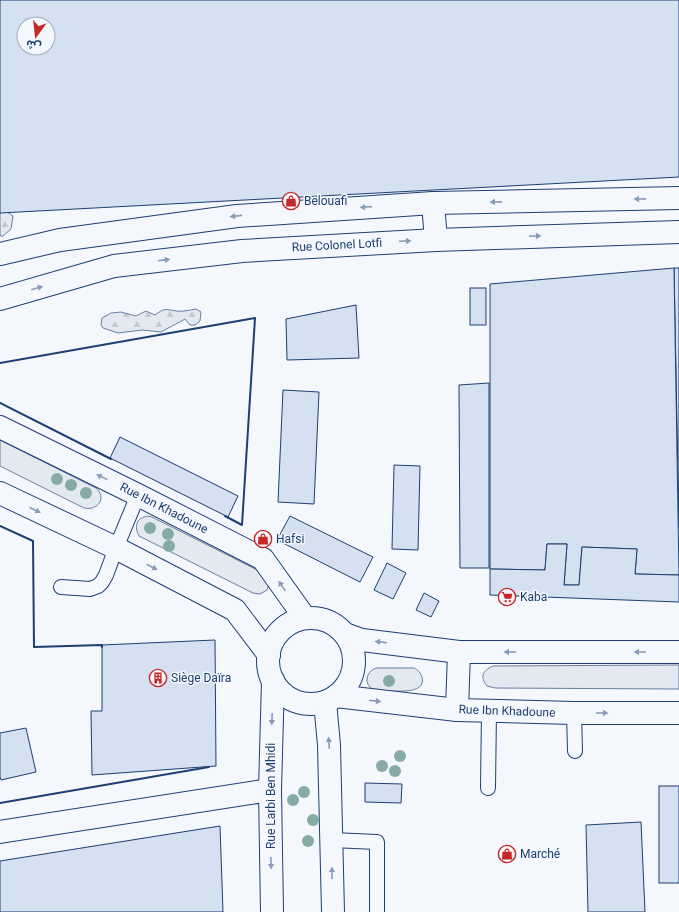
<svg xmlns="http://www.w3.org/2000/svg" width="679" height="912" viewBox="0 0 679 912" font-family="Roboto,'Noto Sans Arabic',sans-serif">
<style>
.grass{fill:#e3e9f0;stroke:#687fa3}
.forest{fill:url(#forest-firs);stroke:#687fa3}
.building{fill:#d5e0f0;stroke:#1d3f73;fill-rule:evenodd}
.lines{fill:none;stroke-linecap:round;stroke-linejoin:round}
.lane-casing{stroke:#1d3f73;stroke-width:16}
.street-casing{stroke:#1d3f73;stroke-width:24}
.secondary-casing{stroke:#1d3f73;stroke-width:24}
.lane{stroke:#f4f7fb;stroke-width:14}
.street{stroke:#f4f7fb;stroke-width:22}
.secondary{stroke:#f4f7fb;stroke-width:22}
.wall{stroke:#1d3f73;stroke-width:2}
.tree{fill:#86aba6}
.oneway{fill:#889bb7}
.labels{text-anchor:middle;stroke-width:3;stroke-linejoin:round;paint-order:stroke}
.poi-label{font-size:12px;fill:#1d3f73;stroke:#f4f7fb;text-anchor:start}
.street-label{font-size:12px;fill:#1d3f73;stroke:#f4f7fb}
</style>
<defs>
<pattern id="forest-firs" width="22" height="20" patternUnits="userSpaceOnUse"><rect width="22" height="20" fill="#e3e9f0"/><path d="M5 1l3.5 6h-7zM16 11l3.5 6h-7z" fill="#c2c9d1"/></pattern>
</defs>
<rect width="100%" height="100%" fill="#f4f7fb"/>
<!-- grass -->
<g class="grass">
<path d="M0,440L96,488C107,498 98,511 84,508L0,466Z"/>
<path d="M148,516L152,517L265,574L269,584L267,590L260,594L253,593L139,536C134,526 136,518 148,516Z"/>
<path d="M679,665V689L495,688L487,686C480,677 482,671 493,666Z"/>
<path d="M376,668H414C418,670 420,672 422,677C426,693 402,691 393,691C387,691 379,693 374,690C370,688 367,684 367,680C367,674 371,670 376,668Z"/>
</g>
<!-- forest -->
<g class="forest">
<polygon points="4,210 13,216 11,229 3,236 0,236 0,211"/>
<path d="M196,309L201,312L200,321L195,325H190L185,319L161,332L142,330L118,333L103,328L101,325L102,318L111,313L121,312L136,316L146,311L155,315C164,308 166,309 176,311C182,312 190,310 196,309Z"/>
</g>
<!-- building -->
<g class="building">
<path d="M0,0H679V177L0,213ZM24,24H48V48H24Z"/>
<polygon points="674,268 679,268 679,528"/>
<polygon points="674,268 679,575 635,574 637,549 582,547 579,585 564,585 567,544 547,544 545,570 490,569 490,284"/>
<rect x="470" y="288" width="16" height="37"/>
<polygon points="356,305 359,358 287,360 286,319"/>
<polygon points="489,383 489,568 460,568 459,385"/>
<polygon points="283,390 319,392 314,504 278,502"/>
<polygon points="120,437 238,496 228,517 110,458"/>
<polygon points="394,465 420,466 418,550 392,549"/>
<polygon points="290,516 373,557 360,582 277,540"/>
<polygon points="547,544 567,544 564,585 579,585 582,547 637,549 635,574 679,575 679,602 490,595 490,569 545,570"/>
<polygon points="387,563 406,573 393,599 374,590"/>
<polygon points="424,593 439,601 431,617 416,610"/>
<polygon points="215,640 216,766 92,775 91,711 102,711 102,645"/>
<polygon points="26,728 36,772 1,780 0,777 0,733"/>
<polygon points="365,783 402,784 401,803 365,802"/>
<rect x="659" y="786" width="20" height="97"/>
<polygon points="641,822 645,912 588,912 586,825"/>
<polygon points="220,826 223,912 0,912 0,861"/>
</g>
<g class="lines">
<defs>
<g id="lane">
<polyline points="61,587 90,589 98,586 102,582 106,575 116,548 138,495"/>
<polyline points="574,713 575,751"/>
<polyline points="488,788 489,711"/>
<polyline points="332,840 377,842 377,912"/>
</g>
<g id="street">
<polyline points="433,203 436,240"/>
<polyline points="0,254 60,240 237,216 433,203 679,198"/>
<polyline points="0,299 114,266 242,251 436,240 679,232"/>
<polyline points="0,832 270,790"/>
</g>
<g id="secondary">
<polyline points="0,427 138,495 263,559 305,618"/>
<polyline points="0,493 116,548 235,610 269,655"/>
<circle cx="311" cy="661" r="43"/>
<polyline points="345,634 362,640 459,652 679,652"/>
<polyline points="336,696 457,710 574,713 679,713"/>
<polyline points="325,702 329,745 333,912"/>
<polyline points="457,710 459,652"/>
<polyline points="272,912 270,790 273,680"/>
</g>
</defs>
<!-- lane casing -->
<use href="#lane" class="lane-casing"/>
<!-- street casing -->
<use href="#street" class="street-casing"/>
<!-- secondary casing -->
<use href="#secondary" class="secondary-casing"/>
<!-- lane -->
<use href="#lane" class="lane"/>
<!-- street -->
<use href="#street" class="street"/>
<!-- secondary -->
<use href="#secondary" class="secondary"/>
<!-- wall -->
<g class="wall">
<polyline points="0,363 255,318 242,525 225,516"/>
<polyline points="0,403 111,459"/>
<polyline points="0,526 33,541 34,647 102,645 102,647"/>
<polyline points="0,803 209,767"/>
</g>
</g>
<!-- trees -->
<g class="tree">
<circle cx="57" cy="479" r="6"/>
<circle cx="71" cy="485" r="6"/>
<circle cx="86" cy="493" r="6"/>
<circle cx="150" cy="528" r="6"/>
<circle cx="168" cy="534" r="6"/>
<circle cx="169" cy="546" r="6"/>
<circle cx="389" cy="681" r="6"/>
<circle cx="400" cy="756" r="6"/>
<circle cx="382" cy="766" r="6"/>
<circle cx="395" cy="771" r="6"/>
<circle cx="304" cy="792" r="6"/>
<circle cx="293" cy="800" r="6"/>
<circle cx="313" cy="820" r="6"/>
<circle cx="308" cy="841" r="6"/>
</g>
<!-- one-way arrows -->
<defs><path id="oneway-solid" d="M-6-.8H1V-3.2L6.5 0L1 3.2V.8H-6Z"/></defs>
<g class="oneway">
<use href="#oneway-solid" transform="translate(640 199) rotate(179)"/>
<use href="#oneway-solid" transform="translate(496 202) rotate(179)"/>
<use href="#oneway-solid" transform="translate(366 207) rotate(176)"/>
<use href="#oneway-solid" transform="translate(236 216) rotate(174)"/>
<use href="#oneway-solid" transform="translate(535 236) rotate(-2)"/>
<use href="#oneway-solid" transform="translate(405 241) rotate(-3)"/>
<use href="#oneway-solid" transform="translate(164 260) rotate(-7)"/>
<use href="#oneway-solid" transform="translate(37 288) rotate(-16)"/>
<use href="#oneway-solid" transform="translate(102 477) rotate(-154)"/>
<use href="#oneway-solid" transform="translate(35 510) rotate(25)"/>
<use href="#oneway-solid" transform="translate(152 567) rotate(28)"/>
<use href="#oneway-solid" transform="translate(282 586) rotate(-125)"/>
<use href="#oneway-solid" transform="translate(381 642) rotate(-173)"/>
<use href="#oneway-solid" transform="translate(510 652) rotate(-180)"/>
<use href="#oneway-solid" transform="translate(640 652) rotate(-180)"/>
<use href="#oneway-solid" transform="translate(375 701) rotate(7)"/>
<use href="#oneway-solid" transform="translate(602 713)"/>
<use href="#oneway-solid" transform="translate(272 719) rotate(92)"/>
<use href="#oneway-solid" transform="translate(329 743) rotate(-94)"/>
<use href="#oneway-solid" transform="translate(271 863) rotate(89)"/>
<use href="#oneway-solid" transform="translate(332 873) rotate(-91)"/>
</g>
<!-- icons -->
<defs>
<symbol id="shop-ring" viewBox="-11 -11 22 22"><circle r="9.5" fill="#f4f7fb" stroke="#c62828" stroke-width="1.5"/><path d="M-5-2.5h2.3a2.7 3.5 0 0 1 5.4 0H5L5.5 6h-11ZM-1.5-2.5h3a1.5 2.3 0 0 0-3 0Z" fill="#c62828"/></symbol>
<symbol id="supermarket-ring" viewBox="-11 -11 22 22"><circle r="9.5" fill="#f4f7fb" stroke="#c62828" stroke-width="1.5"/><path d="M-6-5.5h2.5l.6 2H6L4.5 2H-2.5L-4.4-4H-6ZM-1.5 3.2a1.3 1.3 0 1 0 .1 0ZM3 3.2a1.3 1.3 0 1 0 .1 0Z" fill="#c62828"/></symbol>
<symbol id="building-ring" viewBox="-11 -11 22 22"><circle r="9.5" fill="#f4f7fb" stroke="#c62828" stroke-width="1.5"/><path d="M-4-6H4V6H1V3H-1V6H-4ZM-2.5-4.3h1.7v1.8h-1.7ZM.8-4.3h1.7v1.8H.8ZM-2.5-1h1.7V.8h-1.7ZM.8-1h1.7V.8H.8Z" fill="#c62828"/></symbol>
</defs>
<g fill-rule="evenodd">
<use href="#shop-ring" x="281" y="191" width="20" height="20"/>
<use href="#shop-ring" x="253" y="529" width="20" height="20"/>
<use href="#supermarket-ring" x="497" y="587" width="20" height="20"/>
<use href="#building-ring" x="148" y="668" width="20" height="20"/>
<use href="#shop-ring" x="497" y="844" width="20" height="20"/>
</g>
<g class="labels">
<!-- poi labels -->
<g class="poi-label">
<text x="304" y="205">Belouafi</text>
<text x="276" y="543">Hafsi</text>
<text x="520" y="601">Kaba</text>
<text x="171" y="682">Siège Daïra</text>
<text x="520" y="858">Marché</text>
</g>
<!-- street labels -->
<g class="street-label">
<text transform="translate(337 245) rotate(-3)" y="4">Rue Colonel Lotfi</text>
<text transform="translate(164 508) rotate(27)" y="4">Rue Ibn Khadoune</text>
<text transform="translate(507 711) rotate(2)" y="4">Rue Ibn Khadoune</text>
<text transform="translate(271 796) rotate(-90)" y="4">Rue Larbi Ben Mhidi</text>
</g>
</g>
<!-- north arrow -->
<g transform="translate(36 36) rotate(195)"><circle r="19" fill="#f4f7fb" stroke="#9eadc5"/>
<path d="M0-3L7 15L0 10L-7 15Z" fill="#c62828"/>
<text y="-6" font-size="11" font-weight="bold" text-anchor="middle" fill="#1d3f73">ش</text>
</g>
</svg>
